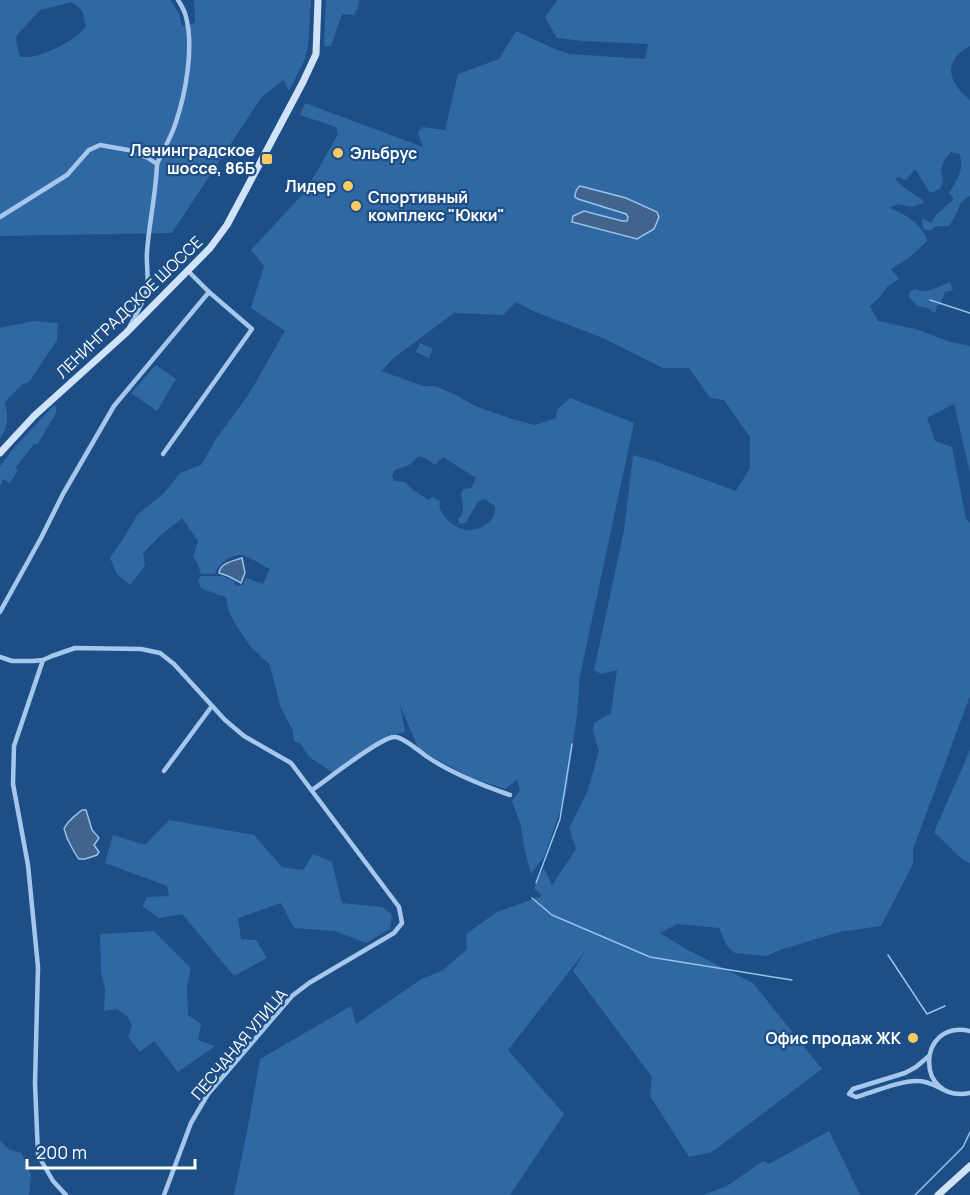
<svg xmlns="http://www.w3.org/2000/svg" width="970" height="1195" viewBox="0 0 970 1195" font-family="Manrope,sans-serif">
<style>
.green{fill:#3068a4;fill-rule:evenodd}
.water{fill:#40648c;stroke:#98c2ec;stroke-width:1.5}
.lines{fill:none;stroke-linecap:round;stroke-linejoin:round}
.stream{stroke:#98c2ec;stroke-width:1.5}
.street{stroke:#a5c7eb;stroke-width:4.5}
.secondary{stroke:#d1e3f8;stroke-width:7}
.poi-dot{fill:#faca64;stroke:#1d4e86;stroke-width:2}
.labels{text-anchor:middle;stroke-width:4.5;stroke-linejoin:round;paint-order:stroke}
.poi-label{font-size:16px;font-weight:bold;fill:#fff;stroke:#1d4e86;text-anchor:end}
.street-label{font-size:16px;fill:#fff;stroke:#1d4e86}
</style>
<rect width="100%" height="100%" fill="#1d4e86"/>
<!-- green -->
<g class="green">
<path d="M0,0H171L179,14L182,26L195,23L194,0H311L308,45L305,59L289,91L283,80L261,98L172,233L0,236ZM72,2L82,10L86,26C79,39 45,55 30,57C28,57 23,57 20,57L16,42L17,35L40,10Z"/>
<polygon points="326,0 359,0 358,8 354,15 342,14 331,46 326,47 324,45"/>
<path d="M558,0H970V46C942,61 948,83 970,100V196L961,202L956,214L949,226H936L930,231L923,229L922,218L931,223L936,215L954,199L949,193C956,181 966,168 959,154L951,152L944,160L941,169L943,182L940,189L930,193L915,169L906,180L898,177L895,179L903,187L923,200V203L912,207L898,204L890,208C905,214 924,225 927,241L910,257L891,269L899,279L888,286L878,299L870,306L878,321L915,329L951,342L970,346V473L954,404L927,418L935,441L952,447L966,519L970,523V696L913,849V864L881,926L839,932L780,950L767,956L735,953L727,946L719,928L677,924L660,933L686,949L753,983L822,1069L712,1152L689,1157L650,1096L652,1077L573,971L586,950L508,1050L564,1114L510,1195H234L248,1126L260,1059L351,1006L356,1024L420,980L443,970L467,949L466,934L497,912L542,896L534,888L544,868L552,885L576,849L569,828L588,790L599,751L593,731L594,723L611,713L617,670L601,674L594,670L624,530L633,455L657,462L736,491L750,468V437L724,400L710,398L689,368H663L603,338L533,311L516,302L503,315L454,313L395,357L381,371L423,386H435L456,395L475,406L512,419L535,425L556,418L557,410L570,398L634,423L580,676L577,714L566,794L544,857L531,874L524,847L521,826L512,801L520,790L517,780L505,789L472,778L419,750L400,705L405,732L386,737L335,774L309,757L301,744L294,741L293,731L280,706L276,688L269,664L250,646L236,625L229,612L226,597L216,594L201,588L198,581L201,576H222L234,581L236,586L243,585L246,578L263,584L270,569C264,566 248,556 242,555C231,554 218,564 215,574H201L197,562L193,557L198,541L182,518L160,536L143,553L145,566L130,585L117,574L110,558L125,536L137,515L164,493L180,473L201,465L216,439L249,394L285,331L251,308L264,266L251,250L301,196L315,175L338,134L336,127L300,115L305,103L423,147L418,133L422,127L445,130L458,74L499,59L516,31L557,50L570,54L645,59L648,44L583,41L557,38L545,17ZM419,456L427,459L435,465L443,457L476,478L471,488L463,489L461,494L463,505L462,515L458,519L459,524L465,523L478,502L484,499L495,506C495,508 495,514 494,515C491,525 475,531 466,530C454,528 436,513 440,501L432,497L429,500L413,490L405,482L394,481L392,475L395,470L409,465Z"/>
<path d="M950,282L953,290L945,292L940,305H937L936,311L934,313L928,308L917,306L909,297L910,291L915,289C928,295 938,286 950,282Z"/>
<path d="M34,321L58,323L57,340L29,382L23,384L5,402C8,418 9,425 0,439V328Z"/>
<polygon points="420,343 433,349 429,358 416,352"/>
<polygon points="156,365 176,379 157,411 131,393"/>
<polygon points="54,405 56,407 56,413 37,445 34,444 15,468 18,470 10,483 3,479 0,486 0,466 13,449"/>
<polygon points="970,750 970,863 963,860 934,832"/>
<polygon points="169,820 254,835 282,867 303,870 313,854 332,862 342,903 382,907 392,915 390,929 366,943 335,931 294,928 281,903 238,918 241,939 256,940 267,958 234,976 182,914 159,918 142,906 147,897 169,896 167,886 105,863 113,835 145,845"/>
<polygon points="154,931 191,968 187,986 188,1015 201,1024 198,1040 215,1046 178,1072 154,1041 140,1052 128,1037 132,1026 128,1017 117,1009 104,1011 105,989 101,972 100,934"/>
<polygon points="829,1131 860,1195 703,1195 727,1186 763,1161 769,1164"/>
<polygon points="0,1141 10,1150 22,1153 31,1176 29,1195 0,1195"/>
</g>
<!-- water -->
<g class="water">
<path d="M580,186L626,198L657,212L659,217L654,229L637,239L572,222L573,216L584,211L622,221H627L628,217L626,214L578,199L575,197C575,192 576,189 580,186Z"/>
<path d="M242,558L245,573L241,583L228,576L219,573C220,563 233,561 242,558Z"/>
<path d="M82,810H86L92,830L99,838L94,845L99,852L97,855L85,859H79C75,854 72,848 69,842C66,838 66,833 64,829C67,821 76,815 82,810Z"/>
</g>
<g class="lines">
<!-- stream -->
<g class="stream">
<polyline points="930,300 970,313"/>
<polyline points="536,883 560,819 572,744"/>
<polyline points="532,898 552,915 650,957 792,980"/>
<polyline points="888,955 927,1014 945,1006"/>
<polyline points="915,1195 963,1147 970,1132"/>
</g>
<!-- street -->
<g class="street">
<path d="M157,164C163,150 172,136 176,122C186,92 194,47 186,17C185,11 181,5 178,0"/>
<path d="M0,217L67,175L89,150L100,145L128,150L148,158L157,164C156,194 149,223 147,252C146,264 149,278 147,290C143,304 135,315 129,328"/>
<polyline points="163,454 252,329 209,292"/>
<polyline points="0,612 41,538 63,494 114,406 209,292 188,271"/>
<polyline points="0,657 12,661 33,661 43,660 52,656 75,648 141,649 160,653 174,664 225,720 244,736 291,763 399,907 402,923 394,933 309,983 292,996 208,1094 191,1123 164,1195"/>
<polyline points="43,660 14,746 13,784 28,865 38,967 35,1083 38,1155 53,1181 66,1195"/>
<polyline points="164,771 212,706"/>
<path d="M312,790C327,780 379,738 394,737C402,736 419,751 426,756C451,773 481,785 510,795"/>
<path d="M970,1031C916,1019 915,1104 970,1093"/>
<path d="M929,1056L916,1067L905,1073L853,1089L849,1094L856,1097C873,1092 902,1080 919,1081C927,1081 934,1085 942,1089"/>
</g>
<!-- secondary -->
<g class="secondary">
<polyline points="0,453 34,416 126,333 210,248 227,225 303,82 316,54 318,0"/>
<polyline points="938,1195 970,1166"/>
</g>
</g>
<!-- markers -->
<g class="poi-dot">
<circle cx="338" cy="153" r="6"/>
<rect x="261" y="153" width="12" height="12" rx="3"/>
<circle cx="348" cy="186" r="6"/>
<circle cx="356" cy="206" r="6"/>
<circle cx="913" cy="1038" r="6"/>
</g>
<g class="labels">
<!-- poi labels -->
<g class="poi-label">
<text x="255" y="156">Ленинградское<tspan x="255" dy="18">шоссе, 86Б</tspan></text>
<text x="350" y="159" text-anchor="start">Эльбрус</text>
<text x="336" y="192">Лидер</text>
<text x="368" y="203" text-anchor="start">Спортивный<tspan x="368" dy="18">комплекс "Юкки"</tspan></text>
<text x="901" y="1044">Офис продаж ЖК</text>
</g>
<!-- street labels -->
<g class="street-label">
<text transform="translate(129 307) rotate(-44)" y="6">ЛЕНИНГРАДСКОЕ ШОССЕ</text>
<text transform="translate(239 1044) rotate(-50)" y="6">ПЕСЧАНАЯ УЛИЦА</text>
</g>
</g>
<!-- scale -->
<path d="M27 1159v9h168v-9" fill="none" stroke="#ffffff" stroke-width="3"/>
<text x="36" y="1159" font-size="18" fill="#ffffff" stroke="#1d4e86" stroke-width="4.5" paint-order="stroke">200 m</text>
</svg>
